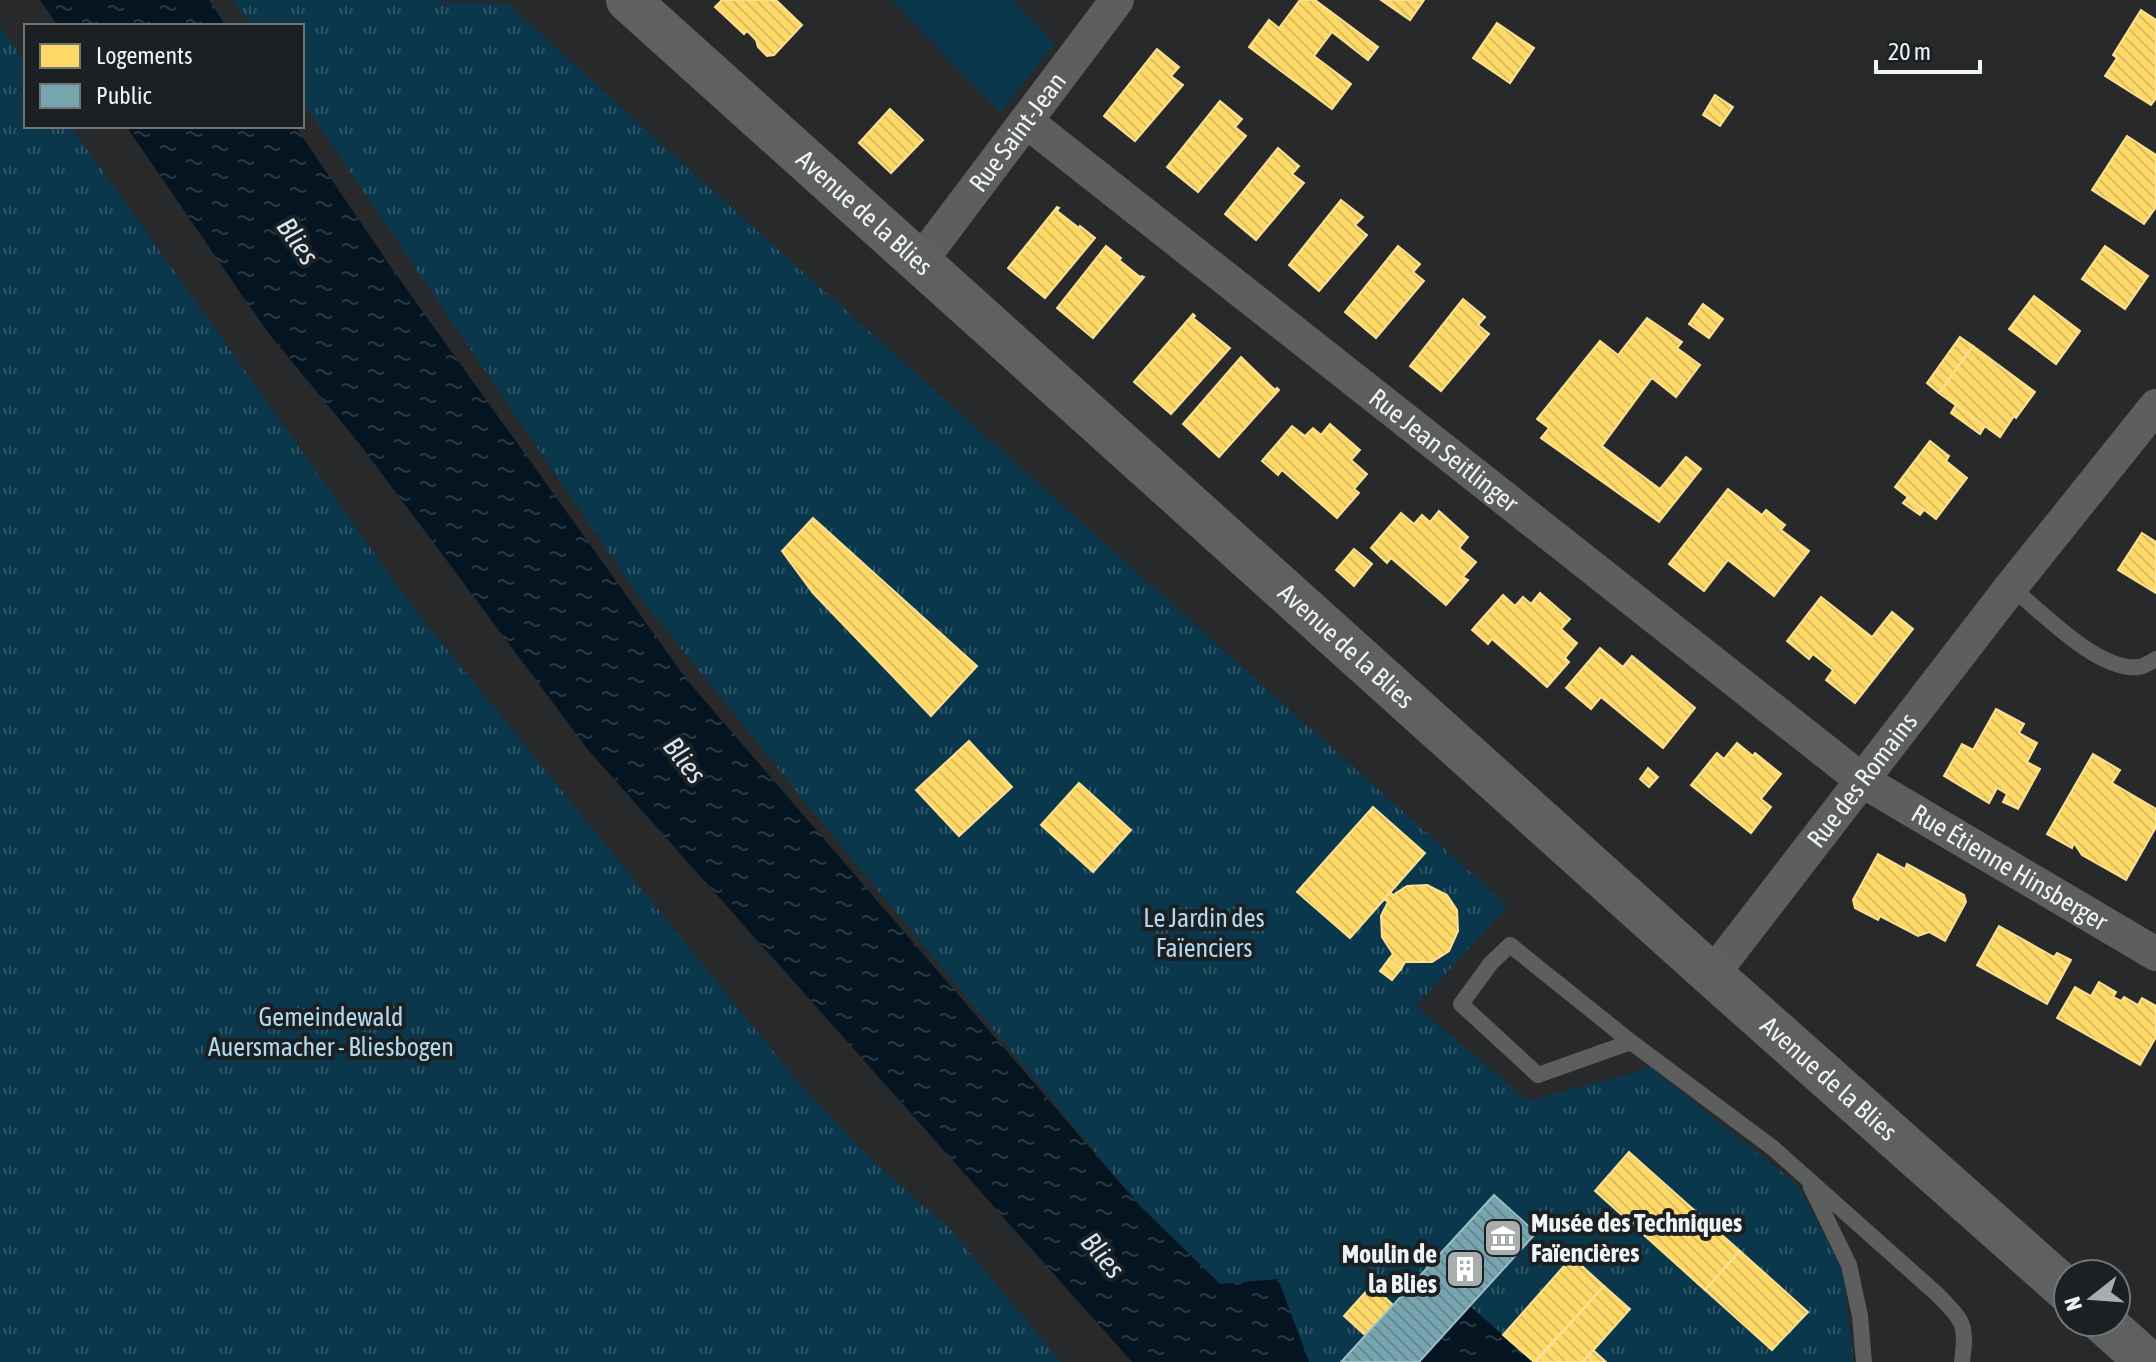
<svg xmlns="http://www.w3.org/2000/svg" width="2156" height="1362" viewBox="0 0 2156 1362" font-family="'Asap Condensed',sans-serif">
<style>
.green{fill:#0a374b}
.park{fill:url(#park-tufts)}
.water{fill:url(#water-ripples)}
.homes{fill:url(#homes-back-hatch);stroke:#fbe191;stroke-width:2}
.public{fill:url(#public-back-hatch);stroke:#9bbdc4;stroke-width:2}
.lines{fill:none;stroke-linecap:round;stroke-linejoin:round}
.lane{stroke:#5d5f5f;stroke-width:16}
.street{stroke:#5d5f5f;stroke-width:34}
.secondary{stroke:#5e6062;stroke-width:44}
.labels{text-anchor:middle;stroke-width:8;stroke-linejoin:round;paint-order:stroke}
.street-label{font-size:26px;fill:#f1f4f5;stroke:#1d2022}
.park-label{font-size:26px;fill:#b1daf1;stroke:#1d2022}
.poi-label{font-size:26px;font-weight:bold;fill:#f1f4f5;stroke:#1d2022;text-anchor:start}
.water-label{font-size:28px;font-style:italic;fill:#d3e7f3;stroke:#1d2022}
</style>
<defs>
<pattern id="park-tufts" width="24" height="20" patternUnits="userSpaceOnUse" patternTransform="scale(2)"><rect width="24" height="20" fill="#0a374b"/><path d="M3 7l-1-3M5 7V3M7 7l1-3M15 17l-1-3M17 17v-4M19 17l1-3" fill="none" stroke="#2e5566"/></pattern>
<pattern id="water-ripples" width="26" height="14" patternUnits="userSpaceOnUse" patternTransform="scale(2)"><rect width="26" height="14" fill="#041521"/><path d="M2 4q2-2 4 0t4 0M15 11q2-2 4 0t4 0" fill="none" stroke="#293842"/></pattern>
<pattern id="homes-back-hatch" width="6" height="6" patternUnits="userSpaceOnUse" patternTransform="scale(2)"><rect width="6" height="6" fill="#ffd966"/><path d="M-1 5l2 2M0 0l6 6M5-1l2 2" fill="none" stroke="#dabc60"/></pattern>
<pattern id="public-back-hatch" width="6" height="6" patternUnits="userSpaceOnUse" patternTransform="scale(2)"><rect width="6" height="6" fill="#76a5af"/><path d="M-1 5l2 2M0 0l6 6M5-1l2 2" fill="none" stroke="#688991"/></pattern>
</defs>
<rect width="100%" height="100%" fill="#27292b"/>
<!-- green -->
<polygon class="green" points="891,0 1013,0 1055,44 1000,112"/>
<!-- park -->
<g class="park">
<polygon points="233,0 438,0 441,2 507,3 733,209 1508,906 1416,1006 1528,1101 1651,1068 1798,1185 1842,1269 1854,1362 1534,1362 1470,1306 1419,1362 1309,1362 1278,1279 1220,1284 1140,1206 822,823 634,590 302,101 302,26 251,26"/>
<polygon points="0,26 26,63 26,126 71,126 409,602 798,1082 872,1160 950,1229 1061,1362 0,1362"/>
</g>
<!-- water -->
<g class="water">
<polygon points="40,0 209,0 226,26 58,26"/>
<polygon points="126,126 295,126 393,270 687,680 1140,1206 1220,1284 1278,1279 1309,1362 1132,1362 589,751 362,447 266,330"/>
<polygon points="1470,1306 1534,1362 1419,1362"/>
</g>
<!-- homes -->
<g class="homes">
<polygon points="722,0 776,0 802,25 774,55 767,56 758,47 756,40 747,31 744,34 715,7"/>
<polygon points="1300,0 1315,0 1378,47 1368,60 1332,32 1314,56 1351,84 1332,109 1249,47 1269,20 1279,28"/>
<polygon points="1381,0 1424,0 1410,20"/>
<polygon points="2141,10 2156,20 2156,98 2151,105 2105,76 2117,58 2113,55"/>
<polygon points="1497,23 1534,48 1510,83 1473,58"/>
<polygon points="1157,49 1179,67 1171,76 1183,85 1135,141 1104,116"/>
<polygon points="1715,95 1733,107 1720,126 1703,115"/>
<polygon points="1220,101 1242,119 1235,127 1246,136 1198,192 1167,167"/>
<polygon points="890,109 923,140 891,173 859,143"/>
<polygon points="2127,136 2156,155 2156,207 2144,224 2092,190"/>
<polygon points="1278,148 1299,166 1292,174 1304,183 1256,240 1225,214"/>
<polygon points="1341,200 1363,217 1355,225 1367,235 1319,291 1289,265"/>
<polygon points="1057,207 1059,208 1057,211 1079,228 1080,226 1095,238 1045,298 1008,268"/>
<polygon points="1106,246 1121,258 1119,260 1140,277 1142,276 1144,277 1093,338 1057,308"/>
<polygon points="1398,246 1420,264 1413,272 1424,281 1376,338 1345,312"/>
<polygon points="2105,246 2148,276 2125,309 2082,279"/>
<polygon points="2034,296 2080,331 2056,364 2009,329"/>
<polygon points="1463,299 1485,317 1478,325 1489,334 1441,391 1410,366"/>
<polygon points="1703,304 1723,319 1709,338 1689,324"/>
<polygon points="1193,314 1195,316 1193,318 1230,348 1171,414 1134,382"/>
<polygon points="1647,318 1682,342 1677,348 1700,365 1676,397 1652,378 1602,446 1660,489 1686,457 1701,469 1659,522 1541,438 1549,428 1537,419 1600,341 1618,355"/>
<polygon points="1960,337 1973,346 1939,393 1927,383"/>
<polygon points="1973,346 2035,392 2016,418 2014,416 2000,437 1939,393"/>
<polygon points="1241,357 1275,390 1277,388 1279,390 1219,457 1183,424"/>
<polygon points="1956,405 1985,426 1980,434 1951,413"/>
<polygon points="1330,424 1360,450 1351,460 1367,474 1354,489 1359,493 1337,518 1282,470 1278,475 1262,461 1292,426 1305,436 1313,428 1321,435"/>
<polygon points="1930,441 1949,456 1946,461 1967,478 1936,519 1895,487"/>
<polygon points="1728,489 1762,515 1766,510 1785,525 1781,530 1809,551 1774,596 1728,560 1704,591 1669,564"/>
<polygon points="1908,497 1924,510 1920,515 1903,503"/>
<polygon points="1439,511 1468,537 1459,548 1476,562 1463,577 1468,580 1446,605 1391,558 1387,563 1371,548 1401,513 1414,524 1422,515 1430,522"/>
<polygon points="813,518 977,666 931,716 813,593 782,551"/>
<polygon points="2142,533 2156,542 2156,593 2118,570"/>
<polygon points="1354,549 1372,564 1354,586 1336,570"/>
<polygon points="1540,593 1570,619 1561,629 1577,643 1565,658 1569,662 1547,687 1492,639 1488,644 1472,630 1503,595 1515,606 1523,597 1531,604"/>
<polygon points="1821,597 1872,637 1892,612 1913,629 1855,703 1826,680 1833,670 1813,654 1809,659 1787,641"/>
<polygon points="1600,648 1623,667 1632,656 1695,708 1663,748 1601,697 1591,709 1566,688"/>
<polygon points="1996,709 2024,724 2019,733 2037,743 2027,762 2040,769 2018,809 2003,802 2007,794 1997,788 1989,803 1944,776 1962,744 1973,750"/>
<polygon points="969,741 1012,787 959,836 916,790"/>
<polygon points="1737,743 1753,756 1755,753 1781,774 1761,799 1771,807 1751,833 1691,785 1717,753 1724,759"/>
<polygon points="2093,754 2120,770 2112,783 2156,809 2156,827 2126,880 2082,855 2074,843 2072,848 2047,834"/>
<polygon points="1648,768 1658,777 1649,787 1640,779"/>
<polygon points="1079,783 1131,830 1093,872 1041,825"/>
<polygon points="1373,807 1425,853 1350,938 1297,892"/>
<polygon points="1878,854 1905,869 1907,864 1964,895 1966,902 1945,941 1929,932 1918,936 1880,916 1878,920 1855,908 1853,900"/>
<polygon points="1427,885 1447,895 1457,910 1458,931 1449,951 1432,962 1405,962 1401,969 1389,959 1393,954 1382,937 1381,916 1388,902 1384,899 1390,892 1393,895 1407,886"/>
<polygon points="1999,926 2054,957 2057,953 2071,960 2047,1004 1977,965"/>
<polygon points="1389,959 1401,969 1392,980 1380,971"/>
<polygon points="2099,982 2116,992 2113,997 2121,1001 2124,997 2138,1005 2142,998 2156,1006 2156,1037 2140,1065 2057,1018 2075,987 2091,996"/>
<polygon points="1629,1152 1740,1251 1705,1290 1595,1191"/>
<polygon points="1740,1251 1808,1312 1772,1350 1705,1290"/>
<polygon points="1572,1257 1604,1286 1534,1362 1503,1335"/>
<polygon points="1372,1285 1393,1305 1365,1335 1344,1316"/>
<polygon points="1604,1286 1630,1309 1583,1362 1536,1362"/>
<polygon points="1593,1350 1606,1362 1583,1362"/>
</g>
<!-- public -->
<polygon class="public" points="1494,1195 1536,1233 1419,1362 1341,1362"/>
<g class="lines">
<!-- lane -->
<g class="lane">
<path d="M2011,587C2042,612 2098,672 2139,667C2144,666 2151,662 2156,659"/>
<path d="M1631,1042L1538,1075L1461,1004L1491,963L1510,945L1631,1042L1773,1148L1938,1295C1964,1322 1967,1324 1962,1362"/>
<polyline points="1811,1187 1849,1265 1860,1316 1864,1362"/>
</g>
<!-- street -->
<g class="street">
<path id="s1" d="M1026,121L1863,781L2156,954"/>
<path id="s2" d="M919,263L1117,0"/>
<path id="s3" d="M1712,975L2011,587L2156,406"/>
</g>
<!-- secondary -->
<g class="secondary">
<path id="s4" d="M628,0L1712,975L2068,1291"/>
<polyline points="2103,1322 2148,1362"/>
</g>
</g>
<!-- icons -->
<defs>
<symbol id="museum-square" viewBox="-11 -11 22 22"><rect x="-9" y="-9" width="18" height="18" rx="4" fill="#aaadae" stroke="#1d2022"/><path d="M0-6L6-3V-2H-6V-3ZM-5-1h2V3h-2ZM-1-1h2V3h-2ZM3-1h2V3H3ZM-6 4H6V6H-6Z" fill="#fff"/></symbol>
<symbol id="building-square" viewBox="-11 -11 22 22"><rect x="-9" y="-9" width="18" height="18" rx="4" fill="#aaadae" stroke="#1d2022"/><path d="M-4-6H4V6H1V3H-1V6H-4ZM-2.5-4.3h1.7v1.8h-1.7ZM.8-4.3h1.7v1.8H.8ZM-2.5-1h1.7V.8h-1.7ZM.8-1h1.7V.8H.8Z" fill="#fff"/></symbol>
</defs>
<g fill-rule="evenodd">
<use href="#museum-square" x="1481" y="1216" width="44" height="44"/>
<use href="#building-square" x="1443" y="1247" width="44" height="44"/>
</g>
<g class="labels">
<!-- street labels -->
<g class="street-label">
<text dy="9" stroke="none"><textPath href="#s2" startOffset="164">Rue Saint-Jean</textPath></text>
<text dy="9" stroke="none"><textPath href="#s4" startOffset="318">Avenue de la Blies</textPath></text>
<text dy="9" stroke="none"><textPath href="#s1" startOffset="532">Rue Jean Seitlinger</textPath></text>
<text dy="9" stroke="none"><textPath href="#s4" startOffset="966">Avenue de la Blies</textPath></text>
<text dy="9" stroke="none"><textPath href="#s3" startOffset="246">Rue des Romains</textPath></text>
<text dy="9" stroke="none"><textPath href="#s1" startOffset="1236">Rue Étienne Hinsberger</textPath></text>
<text dy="9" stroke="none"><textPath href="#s4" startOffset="1614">Avenue de la Blies</textPath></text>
</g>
<!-- park labels -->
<g class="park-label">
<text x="1204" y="927">Le Jardin des<tspan x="1204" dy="30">Faïenciers</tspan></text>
<text x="331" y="1026">Gemeindewald<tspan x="331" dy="30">Auersmacher - Bliesbogen</tspan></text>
</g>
<!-- poi labels -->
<g class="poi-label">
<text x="1531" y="1232">Musée des Techniques<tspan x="1531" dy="30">Faïencières</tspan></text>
<text x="1437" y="1263" text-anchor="end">Moulin de<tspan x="1437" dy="30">la Blies</tspan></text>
</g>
<!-- water labels -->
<g class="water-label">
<text transform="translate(298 241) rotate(55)" y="10">Blies</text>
<text transform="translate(685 760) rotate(52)" y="10">Blies</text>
<text transform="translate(1103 1255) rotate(50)" y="10">Blies</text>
</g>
</g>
<!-- legend -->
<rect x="24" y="24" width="280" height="104" fill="#1d2022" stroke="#727576" stroke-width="2"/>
<rect x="40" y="44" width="40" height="24" fill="#ffd966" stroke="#727576" stroke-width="2"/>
<text x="96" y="64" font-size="24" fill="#f1f4f5">Logements</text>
<rect x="40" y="84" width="40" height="24" fill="#76a5af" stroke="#727576" stroke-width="2"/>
<text x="96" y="104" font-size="24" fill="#f1f4f5">Public</text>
<!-- north arrow -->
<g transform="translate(2092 1298) rotate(253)"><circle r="38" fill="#1d2022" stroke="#727576" stroke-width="2"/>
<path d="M0-6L14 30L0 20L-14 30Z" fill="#aaadae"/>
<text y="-12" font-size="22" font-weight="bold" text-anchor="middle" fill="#f1f4f5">N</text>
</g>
<!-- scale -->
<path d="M1876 60v12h104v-12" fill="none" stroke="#f1f4f5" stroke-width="4"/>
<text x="1888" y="60" font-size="24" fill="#f1f4f5" stroke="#1d2022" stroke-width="6" paint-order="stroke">20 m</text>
</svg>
